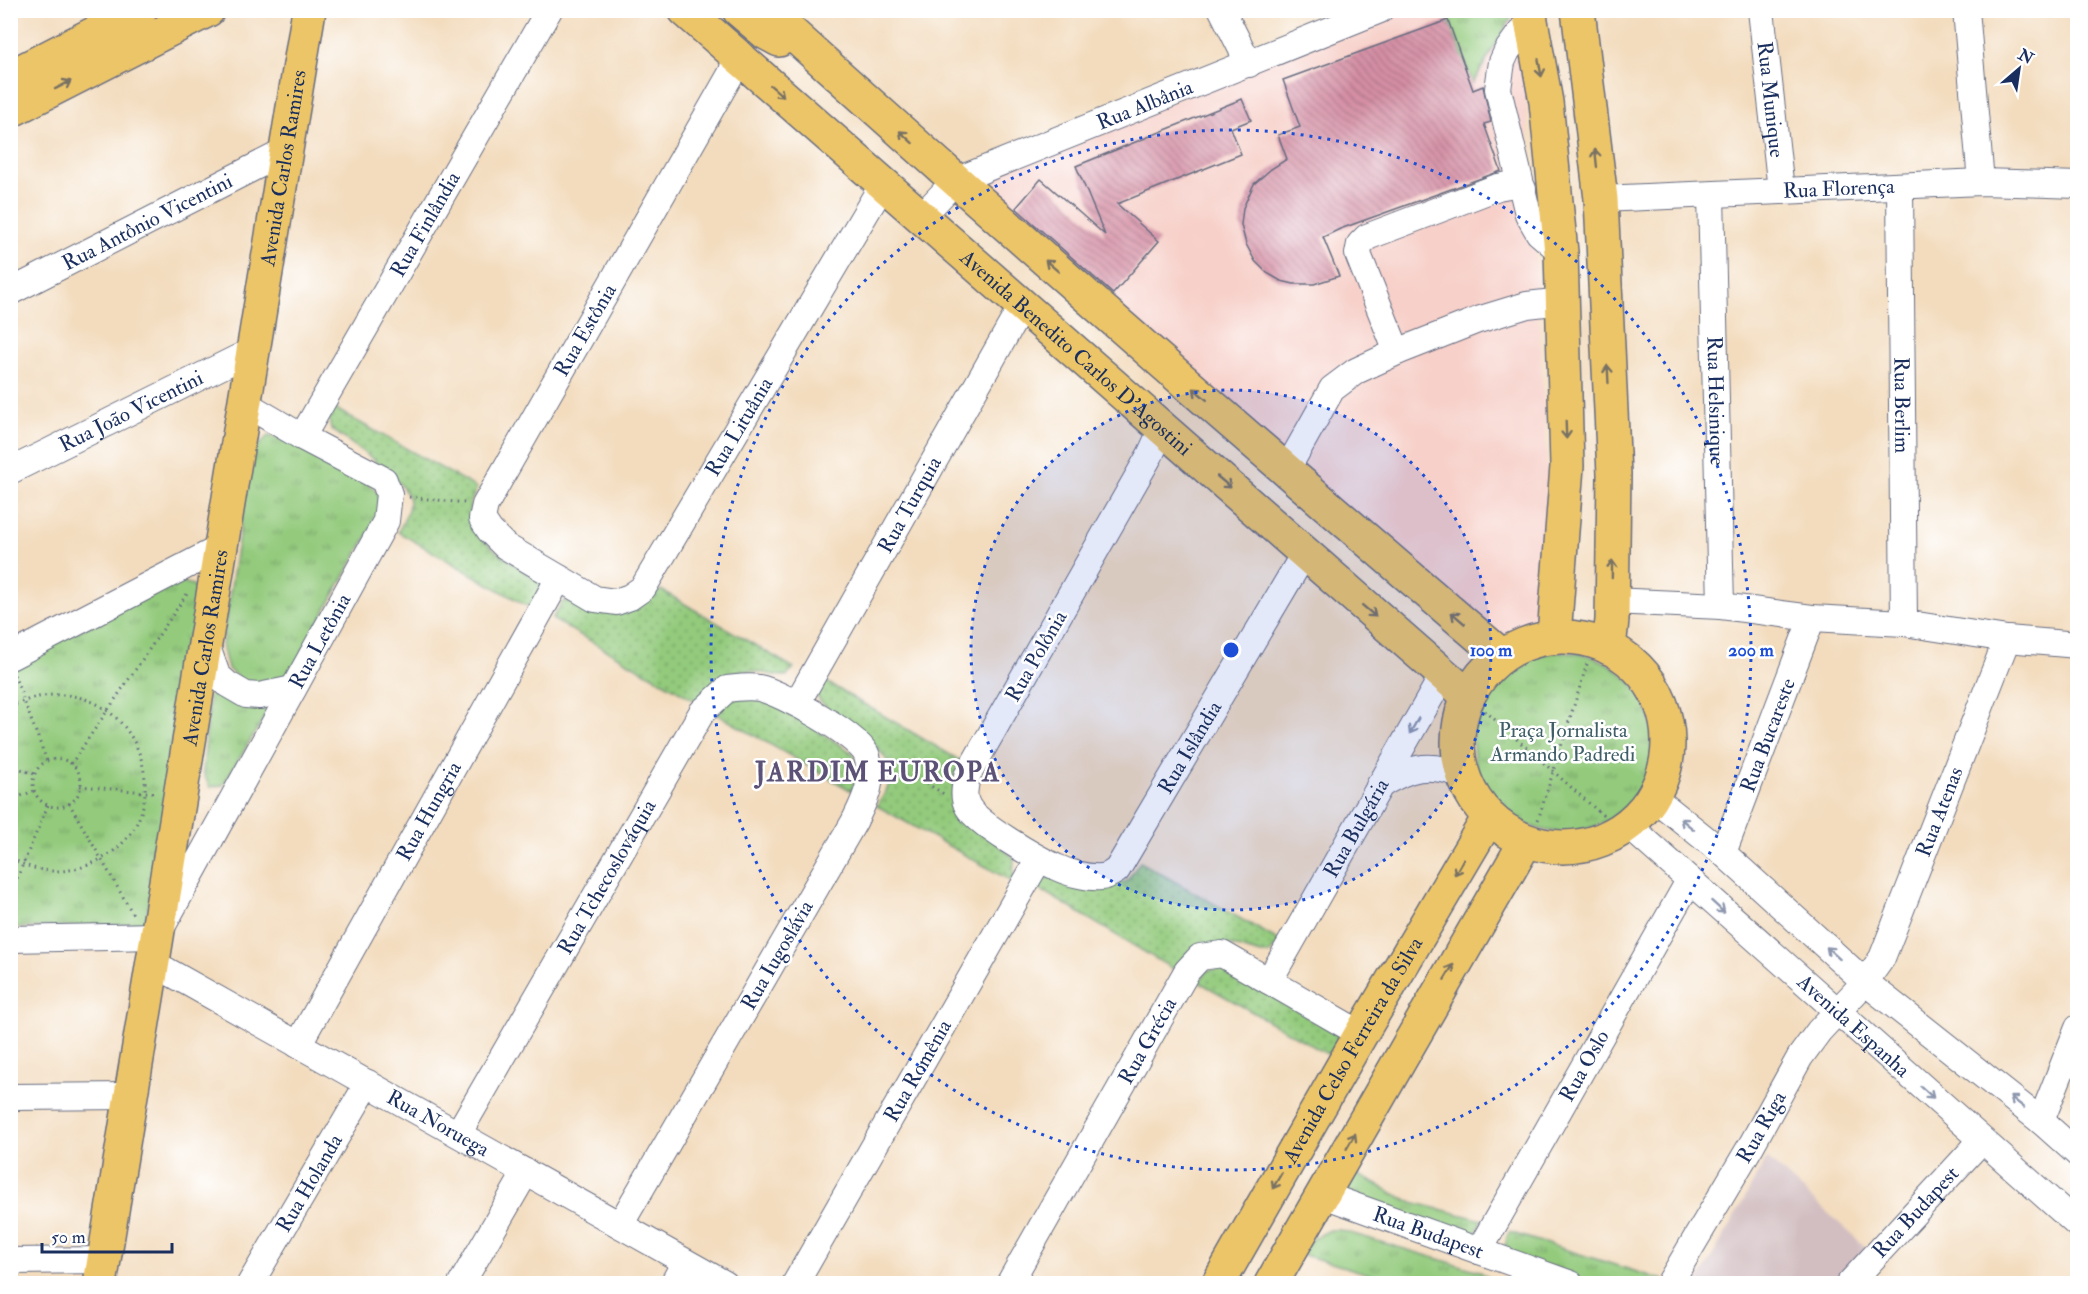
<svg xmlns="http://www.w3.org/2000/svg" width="2088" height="1294" viewBox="0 0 2088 1294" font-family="'IM FELL Double Pica',serif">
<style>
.built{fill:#f7d0c9}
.industrial{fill:#d2bec1}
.grass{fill:url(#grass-dots);stroke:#577c6d;stroke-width:1.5}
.park{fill:url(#park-tufts);stroke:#577c6d;stroke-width:1.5}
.building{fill:url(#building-back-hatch)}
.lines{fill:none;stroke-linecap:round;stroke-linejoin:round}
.minor-casing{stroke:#676c80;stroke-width:28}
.major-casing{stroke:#676c80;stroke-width:36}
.path{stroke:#676c80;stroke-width:3;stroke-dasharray:1.5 4.5;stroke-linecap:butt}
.minor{stroke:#fff;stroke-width:26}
.major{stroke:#edc569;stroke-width:33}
.oneway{stroke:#797263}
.oneway2{stroke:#8d97ae}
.ring{fill:none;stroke:#1d4ed8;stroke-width:3;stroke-dasharray:3 6}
.labels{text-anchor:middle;stroke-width:5;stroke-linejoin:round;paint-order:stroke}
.street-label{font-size:21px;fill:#1b2f5e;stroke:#fff}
.park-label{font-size:21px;fill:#3f5e67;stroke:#fff}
.district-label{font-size:27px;font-weight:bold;letter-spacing:1.5px;fill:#5c5176;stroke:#fff}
.centre{fill:#1d4ed8;stroke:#fff;stroke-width:3}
.ring-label{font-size:18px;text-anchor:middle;font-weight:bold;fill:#1d4ed8;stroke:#fff;stroke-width:5;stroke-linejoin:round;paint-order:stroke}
</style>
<defs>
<pattern id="grass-dots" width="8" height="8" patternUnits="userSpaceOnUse" patternTransform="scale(1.5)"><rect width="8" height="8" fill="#93ca7c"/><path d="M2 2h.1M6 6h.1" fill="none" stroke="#77a469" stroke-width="1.8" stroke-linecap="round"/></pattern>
<pattern id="park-tufts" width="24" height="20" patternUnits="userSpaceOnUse" patternTransform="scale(1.5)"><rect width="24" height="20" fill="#93ca7c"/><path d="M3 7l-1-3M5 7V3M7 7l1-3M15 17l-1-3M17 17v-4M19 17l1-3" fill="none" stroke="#77a469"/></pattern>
<pattern id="building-back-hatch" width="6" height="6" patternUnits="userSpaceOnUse" patternTransform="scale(1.5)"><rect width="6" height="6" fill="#d58fa4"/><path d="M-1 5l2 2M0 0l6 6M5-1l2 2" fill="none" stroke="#ac7589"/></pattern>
</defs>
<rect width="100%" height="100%" fill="#fff"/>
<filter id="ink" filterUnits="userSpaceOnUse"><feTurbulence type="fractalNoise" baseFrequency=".0167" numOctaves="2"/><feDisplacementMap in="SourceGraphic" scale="12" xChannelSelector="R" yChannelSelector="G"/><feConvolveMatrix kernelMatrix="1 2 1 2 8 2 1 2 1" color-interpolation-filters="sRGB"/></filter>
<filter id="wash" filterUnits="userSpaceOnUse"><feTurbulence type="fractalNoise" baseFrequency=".008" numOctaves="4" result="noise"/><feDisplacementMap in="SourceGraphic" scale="24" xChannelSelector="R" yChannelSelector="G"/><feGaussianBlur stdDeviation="1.35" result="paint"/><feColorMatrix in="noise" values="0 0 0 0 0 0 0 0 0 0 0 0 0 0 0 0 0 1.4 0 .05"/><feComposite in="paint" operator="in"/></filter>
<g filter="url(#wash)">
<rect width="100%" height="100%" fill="#f3dcbe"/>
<!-- built -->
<polygon class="built" points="1396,11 1508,11 1526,93 1547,467 1542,628 1512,636 1498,642 964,183"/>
<!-- industrial -->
<polygon class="industrial" points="1767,1158 1869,1250 1839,1283 1697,1284"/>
<!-- grass -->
<g class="grass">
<path d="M332,407L477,488C475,493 471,500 470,505C464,538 518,566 542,583L532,609L398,532C403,522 412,508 408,497C399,474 351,444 331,429L328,414Z"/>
<path d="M661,590L794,668L787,676C774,677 762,671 749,671C722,670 714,684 698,702L552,619L563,601L636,608Z"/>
<path d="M823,680L961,761L953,778L956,810L1014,858L1013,882L877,806C883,796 892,784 891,772C891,754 852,726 838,715C829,709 819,704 816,693Z"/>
<polygon points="764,697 853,753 857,768 852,791 713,712 732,698"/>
<polygon points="1140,862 1280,941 1269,954 1261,954 1226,944 1176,971 1036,887 1042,878 1052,875 1110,884 1127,881"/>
<polygon points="1221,969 1238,969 1328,1022 1343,1043 1336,1059 1199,982 1208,970"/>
</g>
<!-- park -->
<g class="park">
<polygon points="1445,11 1514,11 1514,13 1473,83"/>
<polygon points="268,436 291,440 363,478 378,493 380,513 285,681 248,685 228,669 222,645 252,452"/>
<polygon points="178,581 193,585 202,604 145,924 11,928 11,665"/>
<circle cx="1563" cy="742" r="90"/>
<polygon points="210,689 233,704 269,710 223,785 210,787 203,772"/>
<polygon points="1353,1172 1408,1201 1482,1220 1476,1232 1449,1237 1342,1191"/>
<polygon points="1330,1230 1340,1230 1479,1271 1492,1280 1494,1283 1399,1283 1301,1254 1312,1239"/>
<polygon points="1509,1232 1663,1280 1660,1284 1585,1283 1513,1259 1504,1249"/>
</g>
<g id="blocks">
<!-- building -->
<g class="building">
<polygon points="1448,20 1473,90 1483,86 1491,122 1484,124 1501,171 1340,229 1323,237 1339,276 1314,284 1294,284 1281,281 1267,273 1255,261 1246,244 1241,225 1243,208 1254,184 1271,169 1287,159 1278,135 1300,127 1283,80"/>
<polygon points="1242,99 1251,120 1231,128 1241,154 1117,204 1159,241 1113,294 1016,208 1041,179 1105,235 1076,166"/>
</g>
</g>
</g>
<g filter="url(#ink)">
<use href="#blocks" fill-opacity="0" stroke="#676c80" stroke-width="1.5"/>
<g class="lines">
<defs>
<g id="minor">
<polyline points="1222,10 1249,64"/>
<path id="s1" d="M1761,10L1781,190"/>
<polyline points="1966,10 1981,182"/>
<polyline points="1531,18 1507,51 1502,62 1498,89 1528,214 1539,233 1561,252"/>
<path id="s2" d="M736,55L732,72L485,505L482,519L490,531L505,546L595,599L616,602L630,597L643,588L883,184"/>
<path id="s3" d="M1900,186L1904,623"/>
<path id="s4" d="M1711,195L1721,606"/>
<path id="s5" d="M1601,199L1981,182L2078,185"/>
<path id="s6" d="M921,217L955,181L1380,10"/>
<path id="s7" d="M10,292L286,151"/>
<polyline points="1397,352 1358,254 1360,244 1367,237 1498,187 1514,184 1523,189"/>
<path id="s8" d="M1162,429L1150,455L967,776C965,787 962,797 968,807C979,825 1036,858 1056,867C1068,873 1087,878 1101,877C1107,877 1112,873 1117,870L1304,554"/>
<path id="s9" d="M302,437L549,10"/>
<path id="s10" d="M10,471L252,351"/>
<polyline points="1286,471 1332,389 1356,371 1397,352 1478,320 1527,305 1563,301"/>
<polyline points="1611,601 1721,606 1812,618 1904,623 2007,639 2078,645"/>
<polyline points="206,644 217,675 227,684 246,695 259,696 293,689"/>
<polyline points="10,657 222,547"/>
<path id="s11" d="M797,703L1022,306"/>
<path d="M1379,786C1409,767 1428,762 1462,775"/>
<polyline points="1653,797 1723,853 1865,982 2041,1121 2078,1154"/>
<path id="s12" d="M1628,825L2078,1225"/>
<path id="s13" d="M1723,853L1812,618"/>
<path id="s14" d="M10,939L157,936L386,521L389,494L384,480L302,437L244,403"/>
<path id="s15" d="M153,963L725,1284"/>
<path id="s16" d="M1269,981L1443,675"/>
<path id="s17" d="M298,1045L559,578"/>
<polyline points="10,1097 132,1096"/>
<polyline points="2041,1121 2078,1028"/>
<path id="s18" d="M458,1134L702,712L727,689C737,688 749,686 759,688C780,692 861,736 867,756C875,782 865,799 854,822L620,1225"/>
<path id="s19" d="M1321,1194L1571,1284"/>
<path id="s20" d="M1479,1251L1689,881"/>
<polyline points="10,1261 104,1260"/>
<path id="s21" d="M250,1284L368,1083"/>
<polyline points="461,1284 526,1172"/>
<polyline points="673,1284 685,1262"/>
<path id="s22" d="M795,1284L1039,859"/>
<path id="s23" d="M1009,1284L1187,971L1200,957L1222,954L1361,1034"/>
<path id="s24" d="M1669,1284L1752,1144L1800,1057L1819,1031L1865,982L1882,958L2007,639"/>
<path id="s25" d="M1849,1284L1981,1141"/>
</g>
<g id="major">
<path id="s26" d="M685,10L1468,696"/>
<polyline points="739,10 766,33 779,40"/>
<path d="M766,10C1008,229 1254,444 1502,656"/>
<polyline points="1529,10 1546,102 1561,252 1567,466 1554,636"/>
<polyline points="1578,10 1601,199 1614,474 1612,620 1609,648"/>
<polyline points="10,77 140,10"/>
<polyline points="10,111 208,10"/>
<circle cx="1563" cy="742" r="105"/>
<path id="s27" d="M100,1284C172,860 239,435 309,10"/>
<path id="s28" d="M1218,1284L1361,1034L1489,817"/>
<polyline points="1271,1284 1526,841"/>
</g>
</defs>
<!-- minor casing -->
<use href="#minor" class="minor-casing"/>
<!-- major casing -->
<use href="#major" class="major-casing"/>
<!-- path -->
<g class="path">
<polyline points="409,497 465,503"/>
<polyline points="14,675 47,761"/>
<path d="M10,707C133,647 202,826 85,866C61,875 32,872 10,857"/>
<polyline points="1485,711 1608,820"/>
<circle cx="57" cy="783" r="24"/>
<polyline points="71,764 187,594"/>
<polyline points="10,765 34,774"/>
<polyline points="892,774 923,781 944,794"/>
<polyline points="80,786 156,793"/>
<polyline points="10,800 34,791"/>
<polyline points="69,803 134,916"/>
<polyline points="1538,820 1588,661"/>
<polyline points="10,895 48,805"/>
</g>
<!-- minor -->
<use href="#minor" class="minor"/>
<!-- major -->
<use href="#major" class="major"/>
</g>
<!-- one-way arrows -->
<defs><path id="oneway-shaft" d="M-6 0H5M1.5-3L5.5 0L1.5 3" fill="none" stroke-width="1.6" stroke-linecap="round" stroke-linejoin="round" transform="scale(1.5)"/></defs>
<g class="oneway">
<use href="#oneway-shaft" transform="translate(1540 68) rotate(80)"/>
<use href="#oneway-shaft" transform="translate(63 85) rotate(-27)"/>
<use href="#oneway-shaft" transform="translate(777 91) rotate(41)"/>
<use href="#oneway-shaft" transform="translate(906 137) rotate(-138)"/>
<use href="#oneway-shaft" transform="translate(1596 158) rotate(-96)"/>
<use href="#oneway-shaft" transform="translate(1052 266) rotate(-139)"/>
<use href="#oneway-shaft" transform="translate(1608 374) rotate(-93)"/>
<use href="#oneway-shaft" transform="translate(1200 394) rotate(-139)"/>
<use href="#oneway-shaft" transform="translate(1566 430) rotate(88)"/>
<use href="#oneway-shaft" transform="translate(1224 482) rotate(40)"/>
<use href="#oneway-shaft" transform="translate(1612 569) rotate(-89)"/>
<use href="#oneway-shaft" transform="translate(1369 611) rotate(41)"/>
<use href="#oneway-shaft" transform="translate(1458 618) rotate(-139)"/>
<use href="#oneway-shaft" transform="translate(1459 867) rotate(120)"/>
<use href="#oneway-shaft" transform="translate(1449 972) rotate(-59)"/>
<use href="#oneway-shaft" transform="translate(1351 1141) rotate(-60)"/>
<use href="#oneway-shaft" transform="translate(1277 1181) rotate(120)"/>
</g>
<g class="oneway2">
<use href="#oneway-shaft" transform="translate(1414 726) rotate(120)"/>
<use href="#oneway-shaft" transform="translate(1687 824) rotate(-141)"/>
<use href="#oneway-shaft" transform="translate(1718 907) rotate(42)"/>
<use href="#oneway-shaft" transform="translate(1833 953) rotate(-138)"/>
<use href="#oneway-shaft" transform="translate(1927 1092) rotate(42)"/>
<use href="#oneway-shaft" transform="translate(2017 1102) rotate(-142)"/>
</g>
</g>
<!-- distance rings -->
<circle cx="1231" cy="650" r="260" fill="#1d4ed8" fill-opacity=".12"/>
<g class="ring">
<circle cx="1231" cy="650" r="260"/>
<circle cx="1231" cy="650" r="520"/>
</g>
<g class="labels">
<!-- street labels -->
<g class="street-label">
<text dy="7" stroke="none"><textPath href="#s1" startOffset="90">Rua Munique</textPath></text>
<text dy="7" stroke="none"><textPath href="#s6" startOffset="254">Rua Albânia</textPath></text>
<text dy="7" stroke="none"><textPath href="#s27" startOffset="1131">Avenida Carlos Ramires</textPath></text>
<text dy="7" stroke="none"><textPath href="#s5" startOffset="238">Rua Florença</textPath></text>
<text dy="7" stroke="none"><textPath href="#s7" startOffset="154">Rua Antônio Vicentini</textPath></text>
<text dy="7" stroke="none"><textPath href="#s9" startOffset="246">Rua Finlândia</textPath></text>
<text transform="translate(585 330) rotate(-60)" y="7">Rua Estônia</text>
<text dy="7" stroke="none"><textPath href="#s26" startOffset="520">Avenida Benedito Carlos D'Agostini</textPath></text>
<text dy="7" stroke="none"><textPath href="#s4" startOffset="206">Rua Helsinique</textPath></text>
<text dy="7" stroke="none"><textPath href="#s3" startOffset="219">Rua Berlim</textPath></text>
<text dy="7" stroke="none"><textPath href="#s10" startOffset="135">Rua João Vicentini</textPath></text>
<text dy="7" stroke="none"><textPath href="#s2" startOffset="910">Rua Lituânia</textPath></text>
<text dy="7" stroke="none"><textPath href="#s11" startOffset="228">Rua Turquia</textPath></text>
<text dy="7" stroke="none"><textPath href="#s14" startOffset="484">Rua Letônia</textPath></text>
<text dy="7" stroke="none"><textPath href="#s27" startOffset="645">Avenida Carlos Ramires</textPath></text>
<text transform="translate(1036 656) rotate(-60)" y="7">Rua Polônia</text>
<text dy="7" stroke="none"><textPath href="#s13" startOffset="126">Rua Bucareste</textPath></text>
<text dy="7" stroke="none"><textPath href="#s8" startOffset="744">Rua Islândia</textPath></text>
<text dy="7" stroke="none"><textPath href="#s17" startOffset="268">Rua Hungria</textPath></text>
<text dy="7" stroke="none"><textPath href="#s24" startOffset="548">Rua Atenas</textPath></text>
<text dy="7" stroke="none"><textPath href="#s16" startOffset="176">Rua Bulgária</textPath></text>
<text dy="7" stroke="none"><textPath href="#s18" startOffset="297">Rua Tchecoslováquia</textPath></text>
<text transform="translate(777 955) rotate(-60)" y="7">Rua Iugoslávia</text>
<text dy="7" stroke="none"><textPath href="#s12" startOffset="302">Avenida Espanha</textPath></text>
<text dy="7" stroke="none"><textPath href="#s23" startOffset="280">Rua Grécia</textPath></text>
<text dy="7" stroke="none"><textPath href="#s28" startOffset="270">Avenida Celso Ferreira da Silva</textPath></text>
<text dy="7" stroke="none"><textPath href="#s20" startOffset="213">Rua Oslo</textPath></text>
<text dy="7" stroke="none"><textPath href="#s22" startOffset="246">Rua Romênia</textPath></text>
<text dy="7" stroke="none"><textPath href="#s15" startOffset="327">Rua Noruega</textPath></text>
<text dy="7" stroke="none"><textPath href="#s24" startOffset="182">Rua Riga</textPath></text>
<text dy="7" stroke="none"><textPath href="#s21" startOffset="117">Rua Holanda</textPath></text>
<text dy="7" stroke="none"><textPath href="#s25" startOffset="98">Rua Budapest</textPath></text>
<text dy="7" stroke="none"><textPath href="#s19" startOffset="114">Rua Budapest</textPath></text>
</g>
<!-- park labels -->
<g class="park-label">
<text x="1563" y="737">Praça Jornalista<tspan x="1563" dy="24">Armando Padredi</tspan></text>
</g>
<!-- district labels -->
<g class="district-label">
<text x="878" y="781">JARDIM EUROPA</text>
</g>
</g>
<circle cx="1231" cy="650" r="9" class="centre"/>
<g class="ring-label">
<text x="1491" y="656">100 m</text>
<text x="1751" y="656">200 m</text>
</g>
<!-- margin -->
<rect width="2088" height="1294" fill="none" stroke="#fff" stroke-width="36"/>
<!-- north arrow -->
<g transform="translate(2019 69) rotate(29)" stroke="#ffffff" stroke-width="4.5" paint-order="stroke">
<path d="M0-4.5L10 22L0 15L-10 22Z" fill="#1b2f5e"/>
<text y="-9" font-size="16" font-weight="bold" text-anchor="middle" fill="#1b2f5e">N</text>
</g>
<!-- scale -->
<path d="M42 1243v9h130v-9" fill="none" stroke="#1b2f5e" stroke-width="3"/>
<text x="51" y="1243" font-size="18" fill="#1b2f5e" stroke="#ffffff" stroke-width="4.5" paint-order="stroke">50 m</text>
</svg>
